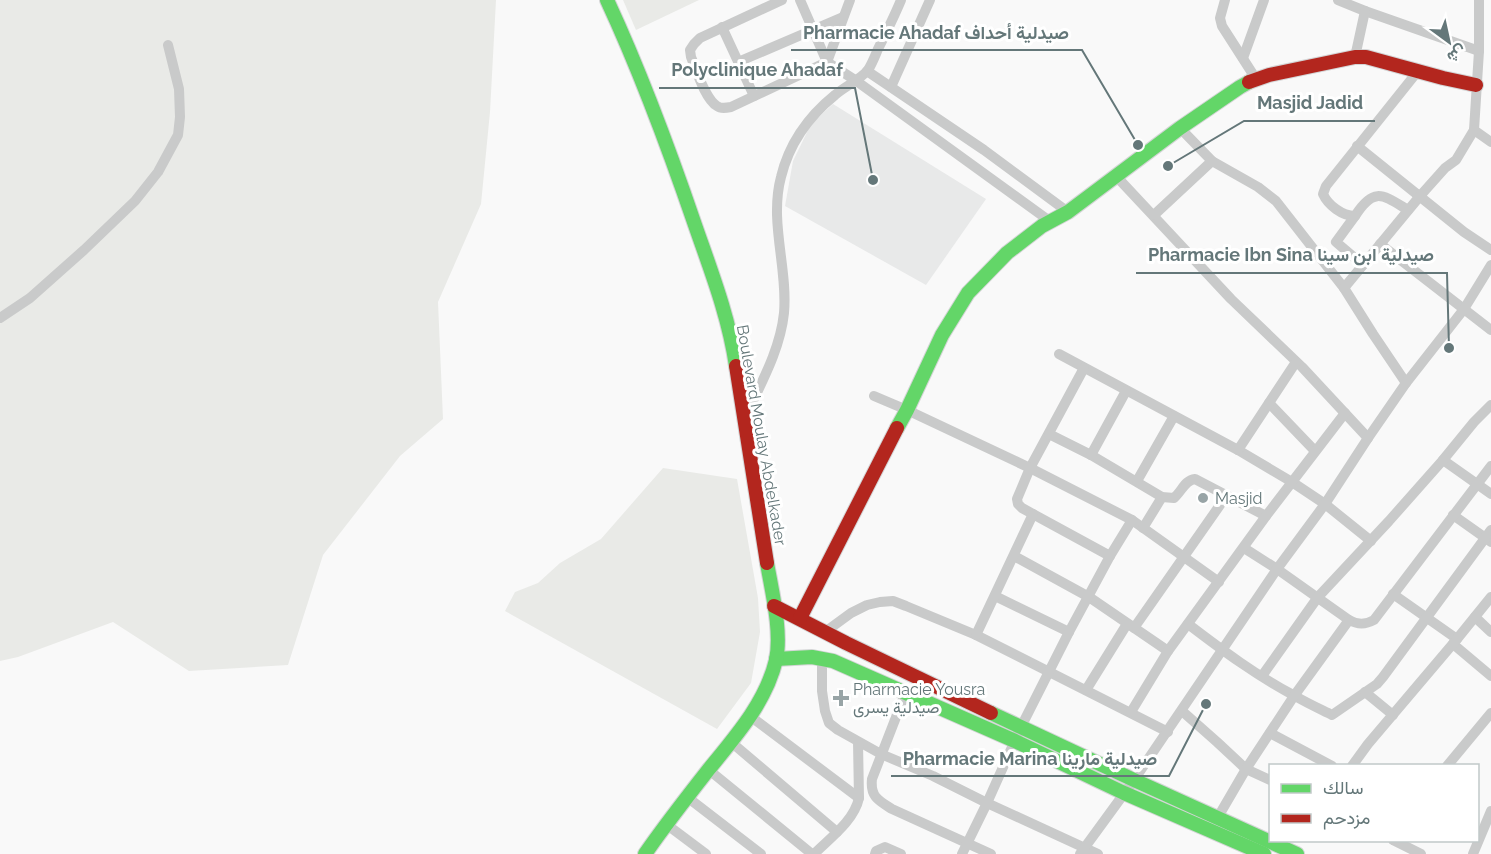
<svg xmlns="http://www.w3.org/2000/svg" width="1491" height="854" viewBox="0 0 1491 854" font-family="Raleway,Vazirmatn,sans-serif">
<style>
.built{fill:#e8e9e9}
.green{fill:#e9eae7}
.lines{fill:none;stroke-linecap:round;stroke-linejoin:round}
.fast-casing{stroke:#d4d5d6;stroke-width:16}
.jam-casing{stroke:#d4d5d6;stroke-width:16}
.street{stroke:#c9caca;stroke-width:10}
.fast{stroke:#63d668;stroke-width:14}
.jam{stroke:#b3261e;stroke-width:14}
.poi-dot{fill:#98a4a6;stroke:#fff;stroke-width:2}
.labels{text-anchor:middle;stroke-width:6;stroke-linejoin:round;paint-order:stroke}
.street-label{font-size:16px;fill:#647779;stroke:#fff}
.poi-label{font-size:16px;fill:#647779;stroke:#fff;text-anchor:start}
.leader{fill:none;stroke:#647779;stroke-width:2}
.callout-dot{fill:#647779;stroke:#fff;stroke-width:2}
.callout-label{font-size:18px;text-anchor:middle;font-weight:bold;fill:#647779;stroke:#fff;stroke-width:6;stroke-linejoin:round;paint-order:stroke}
</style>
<rect width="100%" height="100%" fill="#f9f9f9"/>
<!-- built -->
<polygon class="built" points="833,104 986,199 926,285 785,206 793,161 811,124"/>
<!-- green -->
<g class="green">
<polygon points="0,0 496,0 490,112 481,204 438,302 443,419 400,456 323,555 288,665 189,671 113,622 18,657 0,661"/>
<polygon points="623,0 699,0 636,30"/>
<polygon points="663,468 737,479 758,598 760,632 751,683 717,729 505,611 515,592 538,583 560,563 601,539"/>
</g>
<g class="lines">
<defs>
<g id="fast">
<path d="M607,0C641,73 669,149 695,225C711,271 729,317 736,366"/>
<polyline points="897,428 907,410 942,335 968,293 1007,253 1042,226 1068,212 1180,128 1240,87 1249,82"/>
<polyline points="776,659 812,657 833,661 1015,741 1124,793 1264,854"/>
<polyline points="991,713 1134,780 1297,854"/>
<path d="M645,854C665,825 687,797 709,769C736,736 766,702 776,660C782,632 772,592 767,563"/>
</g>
<g id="jam">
<polyline points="1249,82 1269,75 1355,57 1366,57 1443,78 1476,85"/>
<polyline points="736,366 767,563"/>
<polyline points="774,606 846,643 991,713"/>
<polyline points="800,618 897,428"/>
</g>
</defs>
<!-- fast casing -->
<use href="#fast" class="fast-casing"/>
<!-- jam casing -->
<use href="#jam" class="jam-casing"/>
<!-- street -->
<g class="street">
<path d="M782,0L700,38L694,44L690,50L691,57C696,69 705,99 717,106C721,109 726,108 731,107L827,62L855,80L1051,222"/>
<polyline points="800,0 827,62"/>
<polyline points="1225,0 1220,18 1222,26 1256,79"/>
<polyline points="1338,0 1365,11 1479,51"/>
<polyline points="1479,0 1479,51 1474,130 1491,142"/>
<polyline points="722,27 754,96"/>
<polyline points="1355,57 1365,11"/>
<polyline points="1243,58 1264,0"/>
<polyline points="738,62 843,17"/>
<polyline points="827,62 850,0"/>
<polyline points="867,71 984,150 1068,212"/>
<polyline points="891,87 930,0"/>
<polyline points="1180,128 1212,161 1258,187 1276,201 1344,288 1373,334 1406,383"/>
<polyline points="1357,146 1464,232 1491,250"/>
<polyline points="1116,176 1231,299 1302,367 1368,438"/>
<path d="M1408,210C1383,195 1374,186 1355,216C1342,216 1328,205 1323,194L1326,186L1418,71"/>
<polyline points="1154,215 1212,161"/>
<polyline points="1355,216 1336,242 1363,265"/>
<polyline points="1380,244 1491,330"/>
<polyline points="1344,288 1420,196 1445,168 1456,160 1474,130"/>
<polyline points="0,318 30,298 84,250 135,201 158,172 178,135 180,117 179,89 168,45"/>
<polyline points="1059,354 1238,450 1292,482 1325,504 1371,541"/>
<polyline points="1084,368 1030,468 1017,499 1018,504 1022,508 1110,556"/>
<polyline points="874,396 907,410 1030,468 1132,520 1219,582"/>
<polyline points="1269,403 1315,451"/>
<path d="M744,420C760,385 780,351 784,313C788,268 769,222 781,177C789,144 809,116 835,95C844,87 861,79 868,70C872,64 875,56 878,49C886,33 894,17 901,0"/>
<path d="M1049,434L1091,455L1162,497L1174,498C1182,491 1185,480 1195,479L1266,516"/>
<polyline points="1238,450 1296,362"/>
<polyline points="1091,455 1126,391"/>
<polyline points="1443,460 1491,494"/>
<polyline points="1137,481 1174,416"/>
<polyline points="1453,515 1491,542"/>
<polyline points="1143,528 1162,497"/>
<path d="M1244,548L1277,569L1349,620C1358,625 1365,625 1374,620L1491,466"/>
<polyline points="1014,556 1089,597 1168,651"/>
<polyline points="1393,594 1457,639"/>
<polyline points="995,596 1069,632"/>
<polyline points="1475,617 1491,632"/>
<path d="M1188,624C1222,650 1257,676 1295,696C1307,703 1320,709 1332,715L1377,684L1383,677L1491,530"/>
<polyline points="1134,628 1227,495"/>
<polyline points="825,632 851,613 867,605 880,602 893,601 906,606 976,635 1168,732"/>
<polyline points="976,635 1033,514"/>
<polyline points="1453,644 1491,676"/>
<polyline points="822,658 822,691 825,711 829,723 838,730 881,754 933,776 987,803 1098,854"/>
<polyline points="1262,676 1318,597 1389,521 1443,460 1474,422 1491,405"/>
<polyline points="1086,690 1127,624"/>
<polyline points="1365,692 1393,715"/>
<path d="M905,694L872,779C870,797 879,801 892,809L991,854"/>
<polyline points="1182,711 1217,742 1246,769 1270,780"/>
<polyline points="1131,712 1168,651 1266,516 1345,413"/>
<polyline points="750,716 859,798"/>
<polyline points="1270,733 1332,766"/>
<polyline points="731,742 837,832"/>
<polyline points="1352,766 1368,744 1457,639 1491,597"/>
<polyline points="1447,766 1491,713"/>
<polyline points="709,770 812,854"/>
<polyline points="687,797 761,854"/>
<polyline points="1218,817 1246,769 1294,696 1349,620"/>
<polyline points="666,824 706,854"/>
<polyline points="1393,840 1421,854"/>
<path d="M814,854C830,838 854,821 859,798L858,742"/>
<polyline points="875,854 876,851 885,847 901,854"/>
<polyline points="962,854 987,803 1021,727 1069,632 1110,556 1132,520"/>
<polyline points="1080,854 1134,780 1277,569 1325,504 1368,438 1406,383 1464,309 1491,265"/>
<polyline points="1473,854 1491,811"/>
</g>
<!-- fast -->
<use href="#fast" class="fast"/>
<!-- jam -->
<use href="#jam" class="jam"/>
</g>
<!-- markers -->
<g class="poi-dot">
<circle cx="1203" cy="498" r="6"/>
<path d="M838 689h6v6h6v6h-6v6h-6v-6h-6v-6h6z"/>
</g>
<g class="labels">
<!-- street labels -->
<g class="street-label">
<text transform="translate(762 435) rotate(80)" y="6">Boulevard Moulay Abdelkader</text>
</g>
<!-- poi labels -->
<g class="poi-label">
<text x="1215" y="504">Masjid</text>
<text x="853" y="695">Pharmacie Yousra<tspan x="853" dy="18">صيدلية يسرى</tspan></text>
</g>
</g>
<!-- callouts -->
<path class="leader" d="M1138 145L1082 50H791M873 180L855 88H659M1168 166L1244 121H1375M1449 348L1447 273H1136M1206 704L1169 776H891"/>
<g class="callout-dot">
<circle cx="1138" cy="145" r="6"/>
<circle cx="873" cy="180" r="6"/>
<circle cx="1168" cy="166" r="6"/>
<circle cx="1449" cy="348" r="6"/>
<circle cx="1206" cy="704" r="6"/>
</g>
<g class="callout-label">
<text x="936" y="39">Pharmacie Ahadaf صيدلية أحداف</text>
<text x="757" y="76">Polyclinique Ahadaf</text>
<text x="1310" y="109">Masjid Jadid</text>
<text x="1291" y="261">Pharmacie Ibn Sina صيدلية ابن سينا</text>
<text x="1030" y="765">Pharmacie Marina صيدلية مارينا</text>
</g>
<!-- legend -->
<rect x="1269" y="764" width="210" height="78" fill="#ffffff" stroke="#c1c9c9" stroke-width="1.5"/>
<rect x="1281" y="784" width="30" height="9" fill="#63d668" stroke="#c1c9c9" stroke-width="1.5"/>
<text x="1323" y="794" font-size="18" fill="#647779">سالك</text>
<rect x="1281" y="814" width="30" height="9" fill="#b3261e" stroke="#c1c9c9" stroke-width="1.5"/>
<text x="1323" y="824" font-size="18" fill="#647779">مزدحم</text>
<!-- north arrow -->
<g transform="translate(1449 42) rotate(147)" stroke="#ffffff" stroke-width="4.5" paint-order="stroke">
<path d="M0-4.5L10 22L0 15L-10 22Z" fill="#647779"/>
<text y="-9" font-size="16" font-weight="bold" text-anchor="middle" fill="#647779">ش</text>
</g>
</svg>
